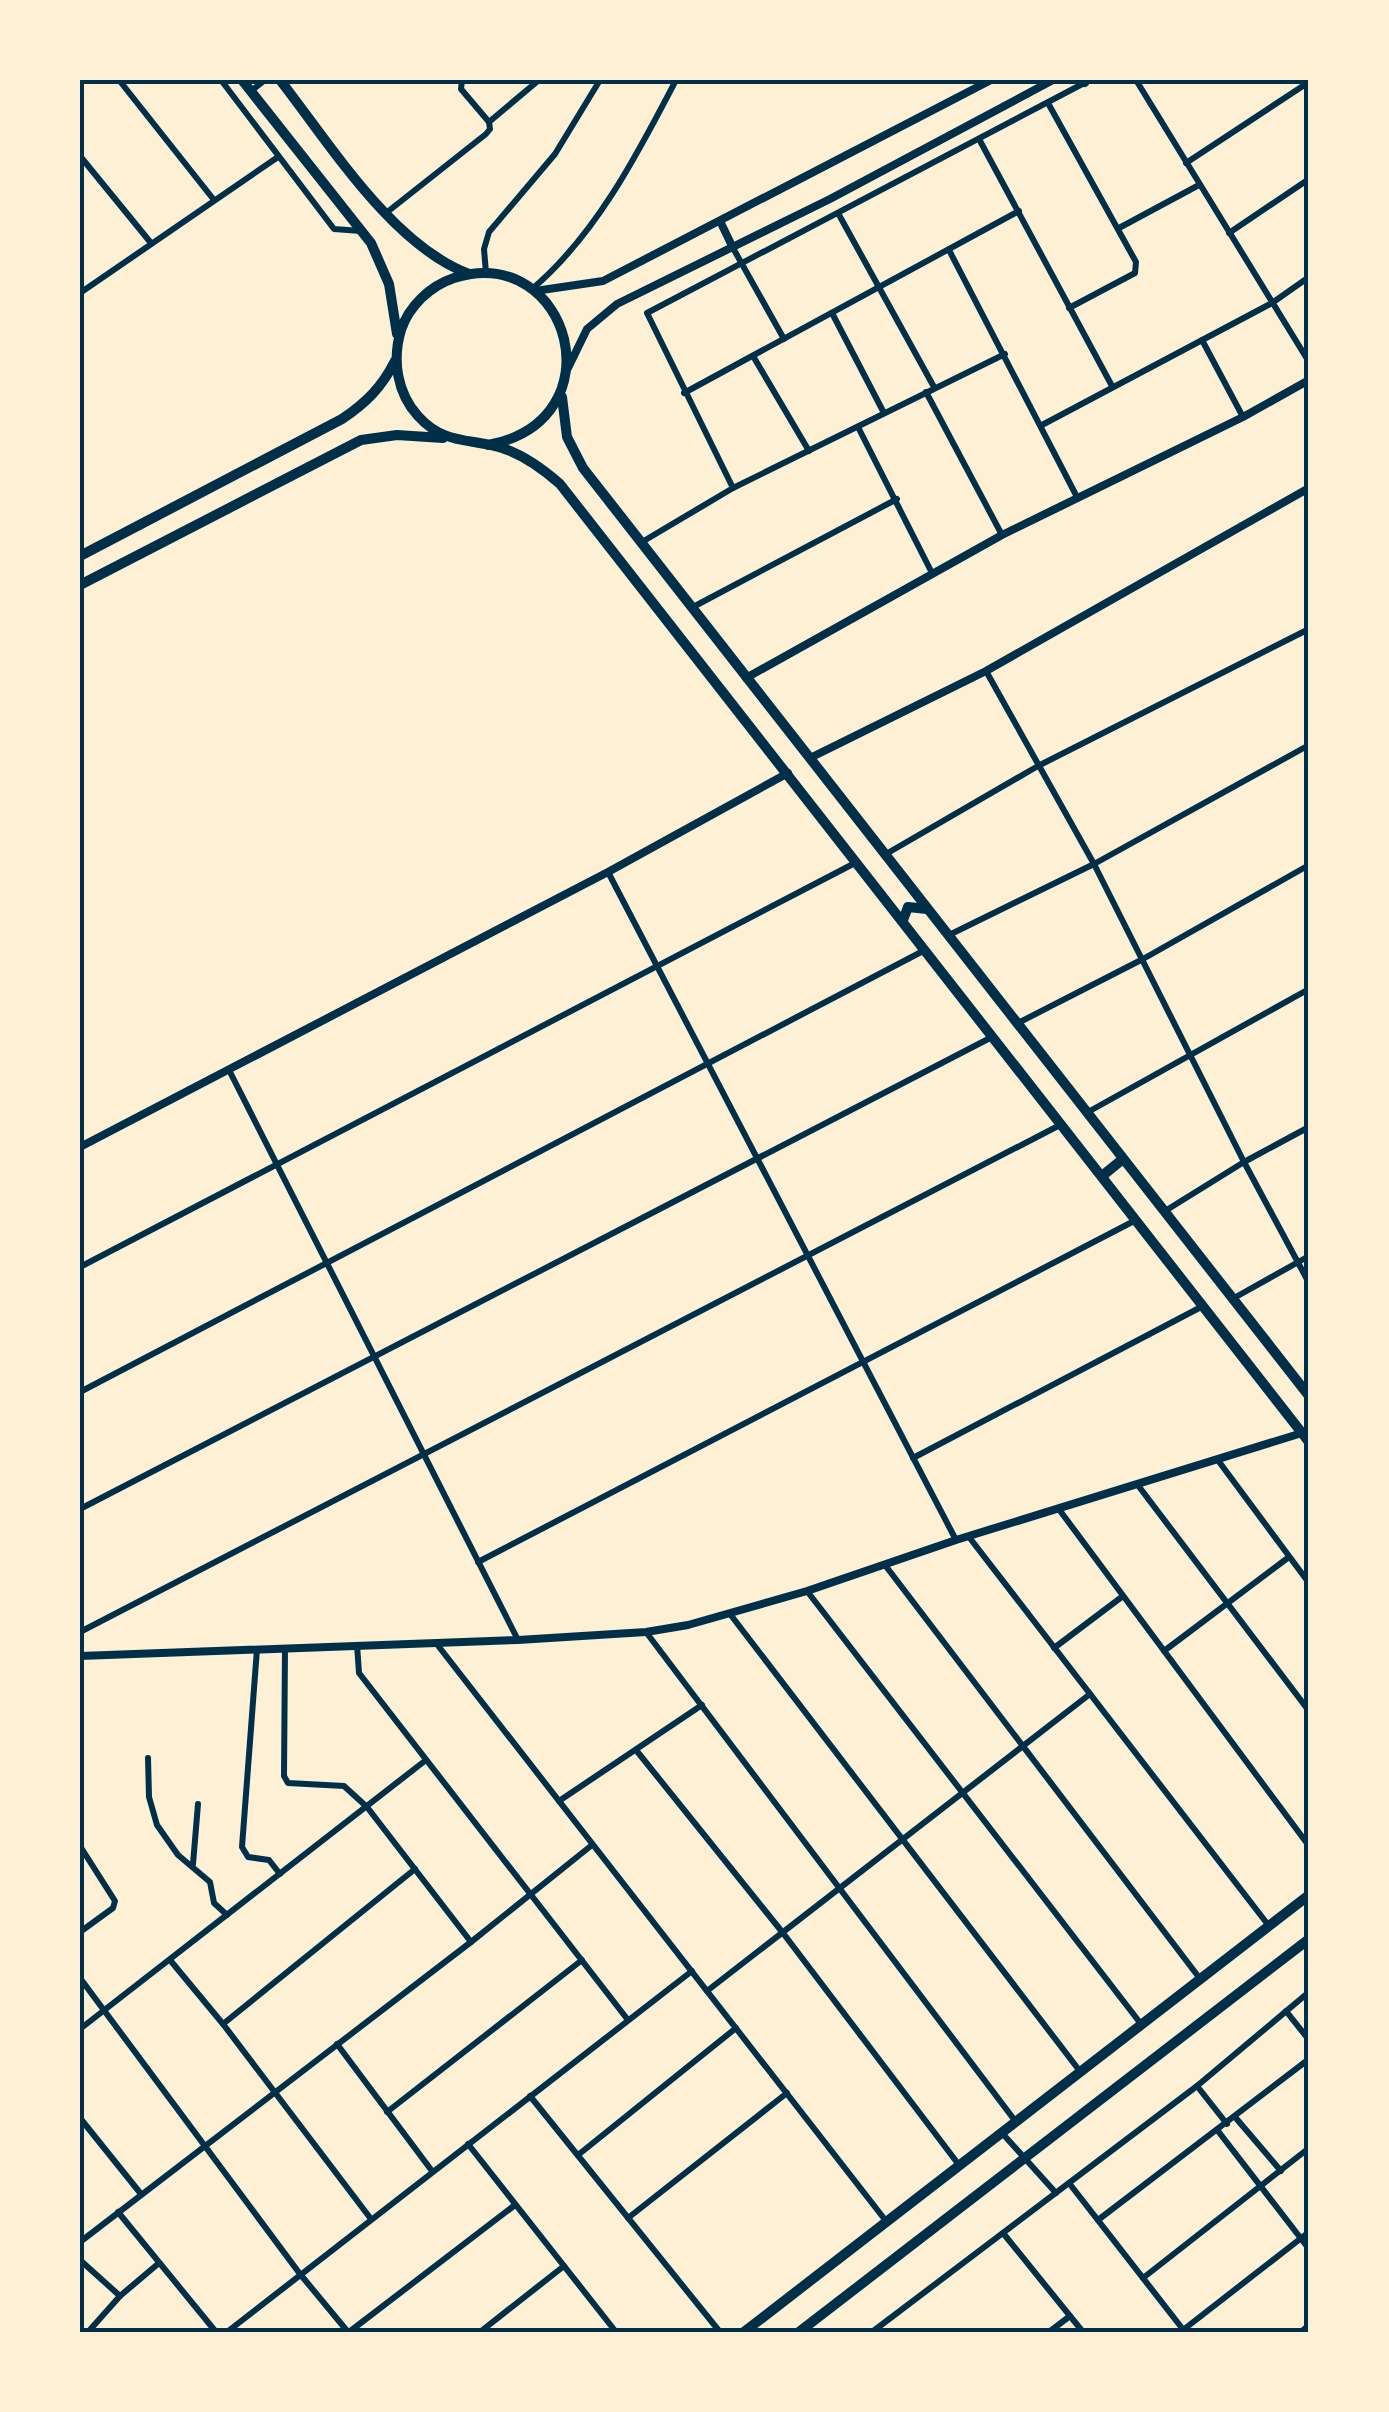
<svg xmlns="http://www.w3.org/2000/svg" width="1389" height="2412" viewBox="0 0 1389 2412" font-family="Manrope,sans-serif">
<style>
.lines{fill:none;stroke-linecap:round;stroke-linejoin:round}
.minor{stroke:#003049;stroke-width:6}
.tertiary{stroke:#003049;stroke-width:8}
.primary{stroke:#003049;stroke-width:10}
.neatline{fill:none;stroke:#003049;stroke-width:4}
</style>
<rect width="100%" height="100%" fill="#fdf0d5"/>
<g class="lines">
<!-- minor -->
<g class="minor">
<polyline points="119,80 214,200"/>
<polyline points="221,80 334,229 361,231"/>
<polyline points="462,80 461,89 489,122"/>
<polyline points="1136,80 1309,362"/>
<polyline points="251,91 265,80"/>
<polyline points="1048,103 1136,262 1135,273 1069,308"/>
<polyline points="979,139 1112,386"/>
<polyline points="80,156 151,243"/>
<polyline points="1186,163 1309,82"/>
<polyline points="386,213 486,134 490,129 489,122 539,80"/>
<polyline points="838,213 934,387"/>
<polyline points="1119,228 1199,185"/>
<polyline points="1229,233 1309,179"/>
<polyline points="733,248 784,339"/>
<polyline points="949,250 1077,497"/>
<polyline points="486,273 484,249 489,232 555,154 600,80"/>
<path d="M532,289C596,235 638,153 676,80"/>
<polyline points="80,293 278,157"/>
<polyline points="832,313 884,413"/>
<polyline points="1202,340 1243,417"/>
<polyline points="753,356 809,451"/>
<polyline points="926,392 1002,535"/>
<polyline points="684,393 1019,211"/>
<polyline points="1042,425 1272,303 1309,277"/>
<polyline points="858,427 932,573"/>
<polyline points="733,488 647,313 1090,80"/>
<polyline points="642,542 733,488 1005,354"/>
<polyline points="693,607 897,499"/>
<polyline points="986,671 1094,864 1244,1162 1309,1283"/>
<polyline points="886,854 1038,766 1309,629"/>
<polyline points="608,872 956,1540"/>
<polyline points="949,935 1094,864 1309,745"/>
<polyline points="1018,1023 1143,959 1309,865"/>
<polyline points="229,1070 518,1640"/>
<polyline points="1088,1112 1309,989"/>
<polyline points="1165,1211 1244,1162 1309,1127"/>
<polyline points="80,1267 855,863"/>
<polyline points="1234,1298 1309,1256"/>
<polyline points="80,1392 925,950"/>
<polyline points="913,1458 1203,1306"/>
<polyline points="1217,1459 1309,1583"/>
<polyline points="1137,1484 1309,1711"/>
<polyline points="1058,1508 1309,1846"/>
<polyline points="80,1509 992,1037"/>
<polyline points="969,1537 1269,1926"/>
<polyline points="478,1562 1136,1220"/>
<polyline points="885,1565 1201,1980"/>
<polyline points="807,1591 1141,2024"/>
<polyline points="730,1614 1079,2070"/>
<polyline points="80,1632 1060,1125"/>
<polyline points="646,1632 1016,2122"/>
<polyline points="436,1643 886,2221"/>
<polyline points="357,1645 359,1673 628,2020"/>
<polyline points="285,1648 284,1776 288,1783 344,1786 367,1807 471,1942"/>
<polyline points="1054,1648 1123,1596"/>
<polyline points="257,1649 242,1847 248,1857 269,1860 280,1874"/>
<polyline points="1164,1651 1289,1557"/>
<polyline points="636,1750 783,1933 959,2165"/>
<polyline points="148,1758 149,1797 157,1825 178,1855 210,1882 214,1903 227,1915"/>
<polyline points="559,1801 702,1705"/>
<polyline points="80,1846 115,1901 113,1908 80,1932"/>
<polyline points="193,1864 198,1804"/>
<polyline points="170,1960 223,2024 371,2219"/>
<polyline points="80,1978 300,2274 348,2332"/>
<polyline points="707,1991 1090,1694"/>
<polyline points="1286,2011 1309,2040"/>
<polyline points="223,2024 415,1869"/>
<polyline points="80,2029 426,1760"/>
<polyline points="337,2044 432,2171"/>
<polyline points="1197,2086 1227,2124"/>
<polyline points="530,2096 720,2332"/>
<polyline points="387,2112 582,1960"/>
<polyline points="1235,2117 1281,2171"/>
<polyline points="80,2118 141,2194"/>
<polyline points="1218,2131 1309,2249"/>
<polyline points="1002,2133 1056,2193"/>
<polyline points="468,2144 616,2332"/>
<polyline points="578,2155 736,2028"/>
<polyline points="1069,2183 1185,2332"/>
<polyline points="118,2212 216,2332"/>
<polyline points="628,2218 787,2093"/>
<polyline points="1098,2220 1309,2059"/>
<polyline points="1003,2233 1083,2332"/>
<polyline points="80,2242 471,1942 592,1845"/>
<polyline points="80,2260 120,2296"/>
<polyline points="1143,2278 1309,2148"/>
<polyline points="1183,2330 1309,2232"/>
<polyline points="88,2332 120,2296 159,2263"/>
<polyline points="227,2332 692,1971"/>
<polyline points="349,2332 515,2205"/>
<polyline points="480,2332 564,2266"/>
<polyline points="872,2332 1197,2086 1309,1992"/>
<polyline points="1049,2332 1070,2316"/>
<polyline points="1301,2332 1309,2325"/>
</g>
<!-- tertiary -->
<g class="tertiary">
<polyline points="1083,80 1085,83"/>
<polyline points="720,221 733,248"/>
<polyline points="535,291 603,281 991,80"/>
<polyline points="568,368 587,329 617,304 830,199 1053,80"/>
<polyline points="746,678 1002,535 1243,417 1309,380"/>
<polyline points="810,758 986,671 1309,488"/>
<polyline points="80,1147 608,872 788,773"/>
<polyline points="80,1656 518,1640 646,1632 688,1625 807,1591 956,1540 1302,1433"/>
</g>
<!-- primary -->
<g class="primary">
<polyline points="242,80 371,243 389,284 397,334"/>
<path d="M280,80C330,144 392,245 469,274"/>
<polyline points="562,397 567,437 583,468 1309,1396"/>
<path d="M488,445C619,421 571,242 454,278C430,286 409,306 401,330C392,360 397,393 418,416C444,445 470,438 502,448C524,455 543,469 560,484L1309,1442"/>
<path d="M80,556L342,419C366,403 382,387 395,361"/>
<polyline points="80,585 361,440 397,435 443,438"/>
<polyline points="903,920 908,907 927,909"/>
<polyline points="1102,1176 1123,1159"/>
<polyline points="744,2332 1309,1895"/>
<polyline points="799,2332 1309,1939"/>
</g>
</g>
<!-- border -->
<rect width="1389" height="2412" fill="none" stroke="#fdf0d5" stroke-width="165"/>
<rect x="82" y="82" width="1224" height="2248" class="neatline"/>
</svg>
